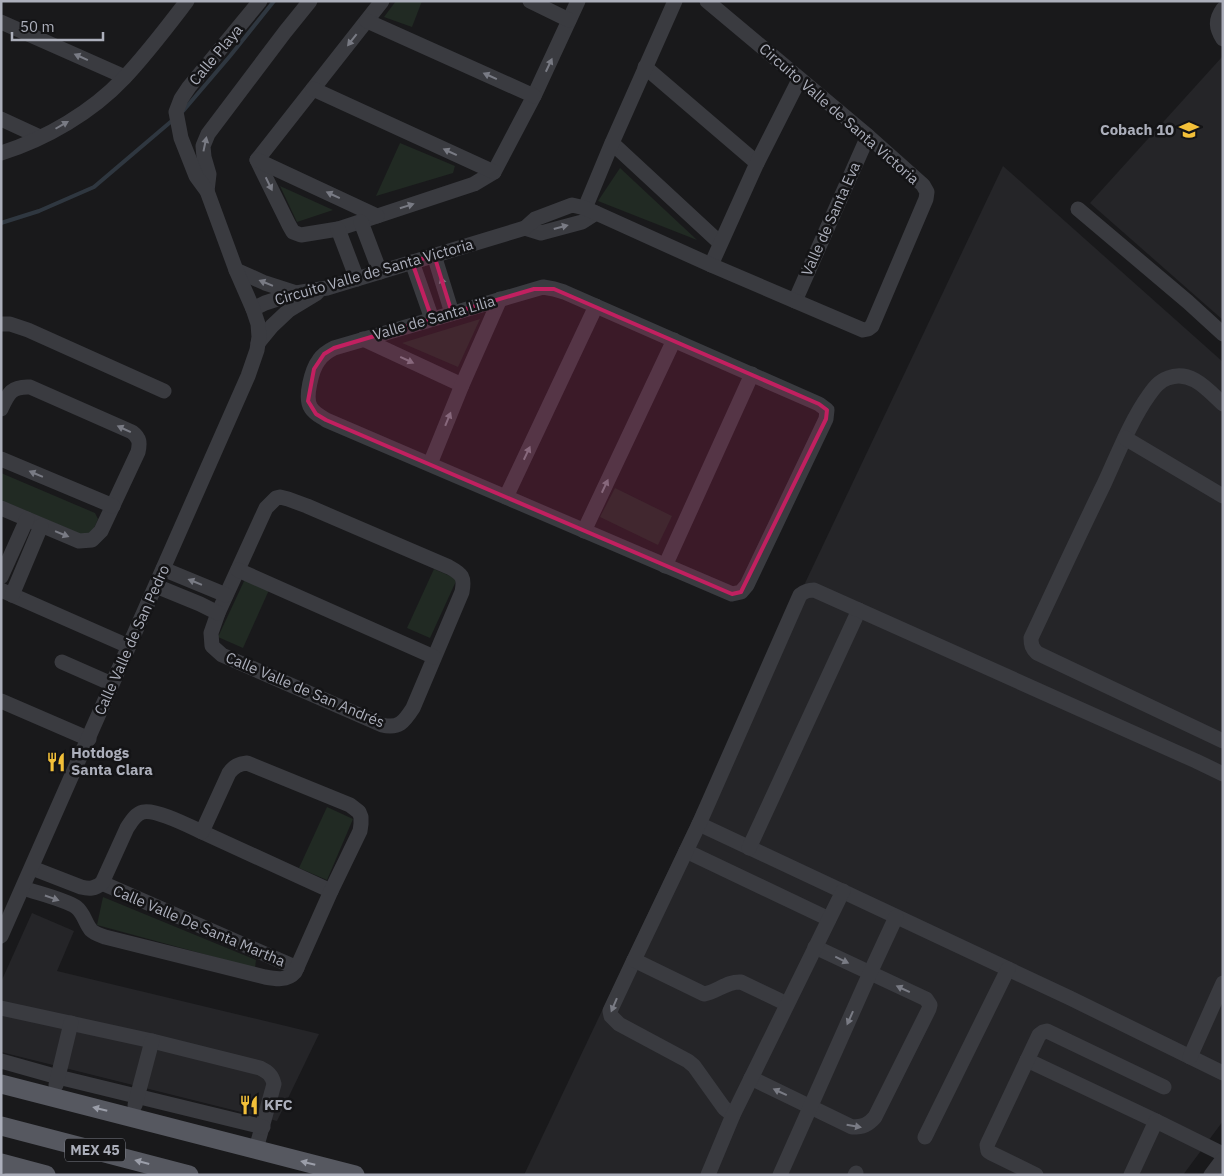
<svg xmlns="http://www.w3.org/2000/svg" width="1224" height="1176" viewBox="0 0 1224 1176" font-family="'IBM Plex Sans',sans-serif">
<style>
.built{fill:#252528}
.green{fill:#212a23}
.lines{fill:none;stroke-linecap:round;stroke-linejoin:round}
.stream{stroke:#2f3740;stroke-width:4}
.minor{stroke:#3a3b40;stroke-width:15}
.major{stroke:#565860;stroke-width:19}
.oneway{fill:#797b84}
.oneway2{fill:#9b9ea9}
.marked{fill:#c12060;fill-opacity:0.2;stroke:#c12060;stroke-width:4;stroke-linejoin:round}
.labels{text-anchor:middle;stroke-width:5;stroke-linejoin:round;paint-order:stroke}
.shield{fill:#141416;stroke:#7e808a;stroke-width:1}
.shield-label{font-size:14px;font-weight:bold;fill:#acafbb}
.street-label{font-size:15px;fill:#acafbb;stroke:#141416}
.poi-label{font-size:15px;font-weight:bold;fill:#acafbb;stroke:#141416;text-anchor:start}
</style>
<rect width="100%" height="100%" fill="#19191b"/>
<!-- built -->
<g class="built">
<polygon points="1222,57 1223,57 1223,320 1090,203"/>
<polygon points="1003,166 1223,362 1223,1121 1183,1175 524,1175"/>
<polygon points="32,913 74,931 57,971 319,1034 277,1121 1,1052 1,982"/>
</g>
<!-- green -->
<g class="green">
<polygon points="396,1 422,1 412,27 384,17"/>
<polygon points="400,143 455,166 453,173 376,196"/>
<polygon points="620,168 697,240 598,201"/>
<polygon points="280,186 333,210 297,222"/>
<polygon points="480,319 458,367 402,343"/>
<polygon points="1,473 95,513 98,519 92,533 85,536 1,500"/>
<polygon points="615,488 672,516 658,545 600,517"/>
<polygon points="434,569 457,579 430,638 407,628"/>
<polygon points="245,579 269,590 243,648 218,637"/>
<polygon points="327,807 353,819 327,880 299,868"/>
<polygon points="103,897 256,960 255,968 97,925"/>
</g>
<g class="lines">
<!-- stream -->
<g class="stream">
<polyline points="183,111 230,56 274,1"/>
<polyline points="1,223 39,211 94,187 174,119"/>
</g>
<!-- minor -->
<g class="minor">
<polyline points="382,1 257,160 289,225 293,232 301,235 338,229 474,184 494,172 534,96 578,1"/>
<polyline points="530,1 569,20"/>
<path d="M1223,9C1215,20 1216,28 1223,39"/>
<polyline points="367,21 534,96"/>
<polyline points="1,22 125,77"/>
<polyline points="645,67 757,163"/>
<polyline points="313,89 494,172"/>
<polyline points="1,119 40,137"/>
<polyline points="612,143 720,243"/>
<path d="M1,153C46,139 92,112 124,78C146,55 167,27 187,1"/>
<polyline points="257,160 377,216"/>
<polyline points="207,191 209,174 204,157 203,146 208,134 285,32 310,1"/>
<polyline points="585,208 612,143 675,1"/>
<polyline points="1078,209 1188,302 1223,334"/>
<polyline points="361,222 380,272"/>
<polyline points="525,228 541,233 582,222 596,213"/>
<polyline points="338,229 357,279"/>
<polyline points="434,255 452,313"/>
<polyline points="412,262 432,319"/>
<polyline points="711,265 757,163 799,80"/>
<polyline points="236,270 265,283 296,293"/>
<path d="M543,287L554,289L564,292L819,404L827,410L826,419L747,585L741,592L732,594L326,420C320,416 315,414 311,408C304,398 312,369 319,360C323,354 328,351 334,348Z"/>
<polyline points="795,301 868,136"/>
<polyline points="253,309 265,303 296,293 327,288 525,228 535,219 572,205 585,208 711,265 863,330 868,329 872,326 926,199 927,192 923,185 868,136 707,1"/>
<polyline points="1,324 10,324 28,330 164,391"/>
<polyline points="363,339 462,385"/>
<polyline points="258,343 272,326 289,310 317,293"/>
<path d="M1223,404C1208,390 1191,369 1168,378C1159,381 1154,388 1149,395C1131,420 1117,456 1104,484C1079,535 1055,587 1031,638C1031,645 1032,648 1037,653L1223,741"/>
<path d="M1,409C8,394 11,386 30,387L132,432C140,438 140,443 138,452L101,531L92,540L79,541L1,508"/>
<polyline points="1125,438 1223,496"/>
<polyline points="1,459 113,506"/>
<polyline points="430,464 462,385 500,299"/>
<path d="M280,497L288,499L307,506L449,567C462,574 465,577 462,592L413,708C404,722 399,729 382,725L222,655L212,646L211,633L218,613L266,508L276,498Z"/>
<polyline points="506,497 596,306"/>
<polyline points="584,531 674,340"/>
<polyline points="665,566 752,374"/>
<polyline points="163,569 226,595"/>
<polyline points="238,570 434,657"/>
<polyline points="1,577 27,519"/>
<polyline points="156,586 200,604 218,613"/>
<polyline points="1,590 128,646"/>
<polyline points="12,595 41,526"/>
<polyline points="62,662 112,684"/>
<polyline points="1,701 89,739"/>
<polyline points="699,824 1070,998 1223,1073"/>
<polyline points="202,832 331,891"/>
<polyline points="749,848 859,610"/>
<polyline points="686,851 829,919"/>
<polyline points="102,883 297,968"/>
<path d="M23,888C37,893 64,899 76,907C84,913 85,923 91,930C95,934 100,935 105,937L265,977C276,979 287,981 295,972L331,891L360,831L361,824V817L359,812L350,805L247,763C239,764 234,766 229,773L202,832C189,826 156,809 143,812C135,814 131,822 127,828L102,883C95,889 89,889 81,887L32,868"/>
<polyline points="1,936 248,376 257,350 259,337 258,324 253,309 236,270 207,191 196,176 181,138 176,112 181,99 189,87 260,1"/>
<polyline points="634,960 610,1011 611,1016 619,1024 688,1061 694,1066 724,1108 733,1115"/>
<path d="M787,1004L741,982C727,981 717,992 704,994L634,960L699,824L800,595C805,591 808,590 814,590L1196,761L1223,774"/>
<path d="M1,1008L152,1041L260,1068C268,1072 272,1075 274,1084L256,1149"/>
<polyline points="1190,1057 1223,983"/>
<polyline points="1027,1060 1156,1121"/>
<polyline points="1,1061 58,1077 263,1127"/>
<path d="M751,1078L852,1127C863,1127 868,1125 875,1117L929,1009L930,1005L926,999L815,947"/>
<polyline points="56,1085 71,1023"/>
<polyline points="135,1105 152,1041"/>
<polyline points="925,1137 1008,969"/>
<polyline points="708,1175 733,1115 843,891"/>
<polyline points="780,1175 870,973 896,917"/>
<polyline points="855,1175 856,1173"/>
<polyline points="1036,1175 991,1153 988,1151 987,1145 1039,1035 1043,1032 1047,1031 1164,1087"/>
<polyline points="1131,1175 1156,1121 1223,1154"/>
<polyline points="1211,1175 1223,1159"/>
</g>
<!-- major -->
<g class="major">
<polyline points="1,1084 355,1175"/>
<polyline points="1,1126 189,1175"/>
<polyline points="1,1163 46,1175"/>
</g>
</g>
<!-- one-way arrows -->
<defs><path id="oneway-solid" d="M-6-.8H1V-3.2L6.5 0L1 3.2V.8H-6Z" transform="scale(1.25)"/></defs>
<g class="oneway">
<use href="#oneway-solid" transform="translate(352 40) rotate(128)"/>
<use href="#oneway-solid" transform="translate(81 57) rotate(-156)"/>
<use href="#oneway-solid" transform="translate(549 65) rotate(-65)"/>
<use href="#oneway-solid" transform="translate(490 76) rotate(-156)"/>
<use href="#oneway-solid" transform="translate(62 125) rotate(-30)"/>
<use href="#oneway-solid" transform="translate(205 144) rotate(-78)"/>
<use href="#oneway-solid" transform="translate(450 152) rotate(-155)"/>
<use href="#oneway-solid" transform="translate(269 184) rotate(64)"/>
<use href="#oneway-solid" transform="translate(333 195) rotate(-155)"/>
<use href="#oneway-solid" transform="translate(407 206) rotate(-18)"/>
<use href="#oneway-solid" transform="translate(561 227) rotate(-15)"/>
<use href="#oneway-solid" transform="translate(266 283) rotate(-158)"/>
<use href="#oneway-solid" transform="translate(443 284) rotate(-107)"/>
<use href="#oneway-solid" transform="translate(407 360) rotate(25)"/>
<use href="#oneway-solid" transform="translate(448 419) rotate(-68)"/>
<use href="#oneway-solid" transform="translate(124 429) rotate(-155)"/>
<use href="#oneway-solid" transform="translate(527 453) rotate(-65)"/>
<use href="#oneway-solid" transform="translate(36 474) rotate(-157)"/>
<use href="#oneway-solid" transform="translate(605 486) rotate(-65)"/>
<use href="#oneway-solid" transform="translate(62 534) rotate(22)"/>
<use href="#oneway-solid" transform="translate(195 582) rotate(-158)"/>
<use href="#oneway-solid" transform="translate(52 898) rotate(19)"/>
<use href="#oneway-solid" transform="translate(842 960) rotate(26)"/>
<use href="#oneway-solid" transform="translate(903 989) rotate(-155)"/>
<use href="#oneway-solid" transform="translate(614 1005) rotate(113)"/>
<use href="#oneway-solid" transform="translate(850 1018) rotate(114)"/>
<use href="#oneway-solid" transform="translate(780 1092) rotate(-155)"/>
<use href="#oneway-solid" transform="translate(854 1126) rotate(10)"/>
</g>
<g class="oneway2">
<use href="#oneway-solid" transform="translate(100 1109) rotate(-166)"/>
<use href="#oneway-solid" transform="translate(142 1162) rotate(-165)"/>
<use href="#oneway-solid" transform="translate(308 1163) rotate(-166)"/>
</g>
<!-- marked area -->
<path class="marked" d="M434,255L452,313L534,289H554L819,404L827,410L826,419L741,592L732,594L326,420L316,414L308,401L314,369L324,354L334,348L432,319L412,262Z"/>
<!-- icons -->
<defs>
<symbol id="school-bare" viewBox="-9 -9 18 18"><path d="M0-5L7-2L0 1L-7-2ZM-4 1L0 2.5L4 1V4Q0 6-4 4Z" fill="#f3c039" stroke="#141416" stroke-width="2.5" paint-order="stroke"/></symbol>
<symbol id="restaurant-bare" viewBox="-9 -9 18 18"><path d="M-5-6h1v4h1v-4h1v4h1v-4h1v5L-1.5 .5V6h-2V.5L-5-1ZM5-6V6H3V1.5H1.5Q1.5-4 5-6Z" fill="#f3c039" stroke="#141416" stroke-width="2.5" paint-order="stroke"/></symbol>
</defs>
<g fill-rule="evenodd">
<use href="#school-bare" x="1175" y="116" width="28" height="28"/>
<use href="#restaurant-bare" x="42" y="748" width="28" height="28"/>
<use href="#restaurant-bare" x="235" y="1091" width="28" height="28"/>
</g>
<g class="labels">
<!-- shield labels -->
<rect class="shield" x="65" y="1138.5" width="60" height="23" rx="4"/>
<g class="shield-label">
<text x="95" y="1155">MEX 45</text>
</g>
<!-- street labels -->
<g class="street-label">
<text transform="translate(216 55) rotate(-50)" y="5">Calle Playa</text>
<text transform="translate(839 114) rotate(41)" y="5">Circuito Valle de Santa Victoria</text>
<text transform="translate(831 219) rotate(-66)" y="5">Valle de Santa Eva</text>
<text transform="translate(374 272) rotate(-16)" y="5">Circuito Valle de Santa Victoria</text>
<text transform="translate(434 318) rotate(-16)" y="5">Valle de Santa Lilia</text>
<text transform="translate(132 640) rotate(-66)" y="5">Calle Valle de San Pedro</text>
<text transform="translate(305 690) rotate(23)" y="5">Calle Valle de San Andrés</text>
<text transform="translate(199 926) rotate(23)" y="5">Calle Valle De Santa Martha</text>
</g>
<!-- poi labels -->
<g class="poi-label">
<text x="1174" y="135" text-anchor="end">Cobach 10</text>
<text x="71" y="758">Hotdogs<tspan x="71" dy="17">Santa Clara</tspan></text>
<text x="264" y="1110">KFC</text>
</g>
</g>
<!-- border -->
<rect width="1224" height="1176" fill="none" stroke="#acafbb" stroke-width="5"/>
<!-- scale -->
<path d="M12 32v8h91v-8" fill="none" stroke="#acafbb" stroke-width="2.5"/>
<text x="20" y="32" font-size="15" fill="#acafbb" stroke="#141416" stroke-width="4" paint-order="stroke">50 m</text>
</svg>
